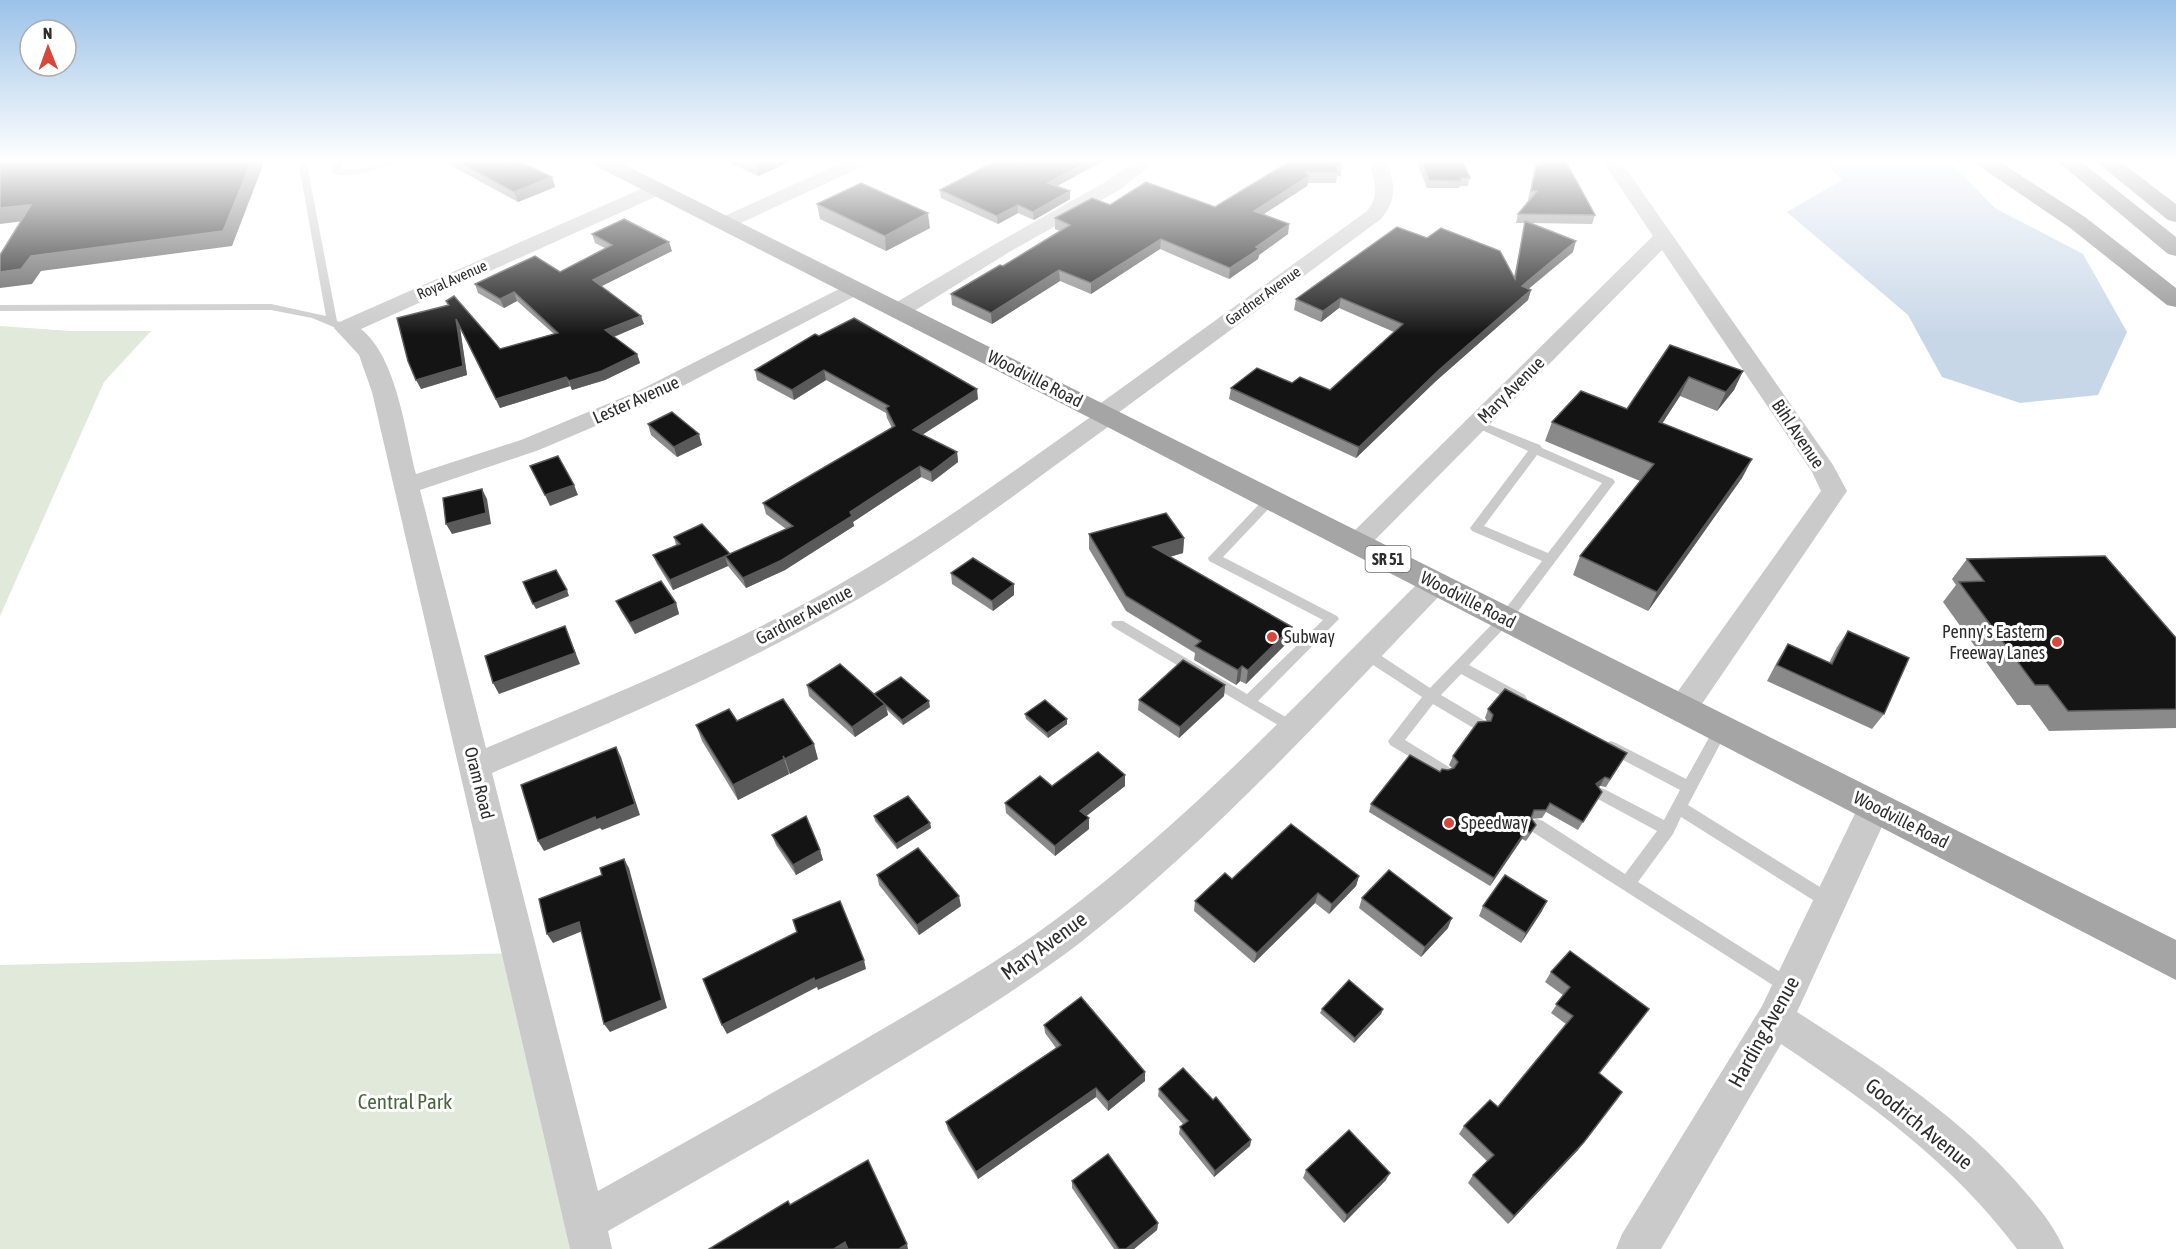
<svg xmlns="http://www.w3.org/2000/svg" width="2176" height="1249" viewBox="0 0 2176 1249" font-family="'Asap Condensed',sans-serif">
<style>
.green{fill:#e1e9db}
.water{fill:#c8d7e8}
.lines{fill:none;stroke-linecap:round;stroke-linejoin:round}
.service{fill:#cacaca;fill-rule:evenodd}
.minor{fill:#cacaca;fill-rule:evenodd}
.primary{fill:#a5a5a5;fill-rule:evenodd}
.motorway{fill:#949494;fill-rule:evenodd}
.wall{fill:#8a8a8a}
.shaded-wall{fill:#5a5a5a}
.building{fill:#141414;stroke:#5a5a5a;stroke-width:1.5}
.poi-dot{fill:#d8473b;stroke:#fff;stroke-width:2}
.labels{text-anchor:middle;stroke-width:6;stroke-linejoin:round;paint-order:stroke}
.far-street-label{font-size:15px;fill:#2d2d2d;stroke:#fff}
.shield{fill:#fff;stroke:#6c6c6c;stroke-width:1.5}
.shield-label{font-size:16px;font-weight:bold;fill:#2d2d2d}
.street-label{font-size:18px;fill:#2d2d2d;stroke:#fff}
.poi-label{font-size:18px;fill:#2d2d2d;stroke:#fff;text-anchor:start}
.near-street-label{font-size:21px;fill:#2d2d2d;stroke:#fff}
.near-park-label{font-size:21px;fill:#4a653e;stroke:#fff}
</style>
<rect width="100%" height="100%" fill="#fff"/>
<!-- green -->
<g class="green">
<polygon points="0,326 70,331 151,331 104,382 0,616"/>
<polygon points="522,953 591,1249 0,1249 0,965"/>
</g>
<!-- water -->
<polygon class="water" points="1823,160 1948,160 1995,208 2083,254 2127,332 2098,395 2020,403 1942,377 1908,315 1787,212 1842,180"/>
<g class="lines">
<!-- service -->
<g class="service">
<polygon points="298,160 306,160 337,321 349,326 349,330 341,330 312,318 271,310 0,311 0,305 271,304 326,316"/>
<path d="M333,160H341V169H359L385,160H397C384,169 346,181 332,172Z"/>
<path d="M1477,420L1540,445L1542,448L1613,479L1615,482L1510,622L1469,665L1525,695L1527,699L1525,703H1515L1461,674L1441,695L1485,721L1487,725L1485,729H1475L1433,704L1405,740L1449,767L1452,771L1449,775L1444,777L1390,745L1388,741L1422,697L1361,657L1359,653L1361,649H1371L1430,688L1500,616L1542,561L1472,531L1470,528L1528,451L1473,426V422ZM1537,455L1602,483L1548,553L1484,526Z"/>
<polygon points="1271,495 1275,496 1277,499 1275,502 1223,557 1337,616 1339,619 1258,701 1298,724 1300,728 1298,732 1293,734 1113,627 1111,624 1113,621 1123,621 1247,694 1323,620 1209,561 1208,558 1267,496"/>
<polygon points="1721,723 1726,725 1728,729 1688,805 1836,897 1838,902 1836,907 1830,909 1824,907 1681,817 1673,834 1638,882 1796,982 1799,988 1796,994 1790,996 1531,831 1529,826 1531,821 1537,819 1543,821 1625,874 1657,831 1596,798 1593,794 1596,790 1601,788 1606,790 1664,820 1680,790 1606,751 1604,747 1606,743 1611,741 1616,743 1686,779 1716,725"/>
</g>
<!-- minor -->
<g class="minor">
<polygon points="847,160 871,160 868,164 732,227 718,227 715,223 718,219"/>
<polygon points="1136,160 1157,160 1121,189 1011,251 906,316 898,317 890,316 887,311 890,306 997,243 1107,181"/>
<path d="M1368,160H1386C1395,183 1398,199 1381,219L1118,413L1120,416L1116,421C1040,476 965,534 885,583C761,659 626,716 492,773L598,1191C690,1139 783,1088 874,1034C936,998 998,962 1055,920C1190,820 1306,694 1425,576L1435,573L1445,576L1449,583L1445,590C1328,711 1214,838 1081,942C1026,984 966,1021 907,1057C809,1117 708,1174 608,1231L612,1249H570L372,392L359,355L334,328L337,323L650,185H664L666,189L664,193L361,329C397,358 405,431 416,474L521,440L636,392L847,285L854,283L861,285L865,289L861,293L652,402L539,450L420,490L486,748C615,694 746,641 867,568C945,522 1018,468 1092,416L1090,413L1094,408L1367,211C1381,195 1374,178 1368,160Z"/>
<polygon points="1602,160 1620,160 1833,465 1847,491 1693,717 1682,721 1671,717 1667,709 1671,701 1821,491 1812,472 1662,250 1366,549 1357,552 1348,549 1344,543 1348,537 1653,236"/>
<path d="M1875,793L1887,797L1891,807L1797,1012C1880,1065 1962,1117 2026,1193C2041,1210 2055,1228 2064,1249H2017C1953,1163 1869,1103 1781,1044L1661,1249H1616L1622,1234L1762,1006L1863,797Z"/>
</g>
<!-- primary -->
<polygon class="primary" points="588,160 615,160 2176,940 2176,980 1092,419 592,164"/>
<!-- motorway -->
<g class="motorway">
<polygon points="1973,160 1997,160 2085,217 2176,288 2176,307 2167,305 2069,227 1976,164"/>
<polygon points="2056,160 2079,160 2176,237 2176,256 2168,254"/>
<polygon points="2094,160 2118,160 2176,204 2176,222 2168,220"/>
</g>
</g>
<!-- wall -->
<g class="wall">
<polygon points="441,160 516,160 552,177 555,187 518,202"/>
<polygon points="724,160 794,160 758,176"/>
<polygon points="1105,160 1057,186 1070,199 1034,220 1018,213 998,224 941,198 940,190"/>
<polygon points="1292,160 1342,166 1341,176 1337,176 1336,183 1308,183 1307,186 1264,214 1289,224 1288,234 1259,255 1258,259 1229,279 1160,249 1091,294 1060,281 992,324 952,305 951,294 1003,266 1060,231 1055,229 1055,218 1110,205 1215,207"/>
<polygon points="1416,160 1462,160 1470,178 1468,186 1460,186 1459,188 1427,188"/>
<polygon points="1532,160 1565,160 1595,215 1592,224 1531,223 1573,252 1528,288 1531,290 1528,300 1436,381 1356,458 1229,399 1231,388 1292,383 1330,390 1394,332 1339,308 1321,322 1294,310 1296,299 1514,277 1525,223 1516,223 1518,214 1530,200 1528,200 1535,167"/>
<polygon points="817,204 930,228 886,251 820,219"/>
<polygon points="592,234 672,251 601,286 644,324 614,337 637,354 640,363 605,380 572,390 570,386 500,408 460,328 467,375 421,389 448,305 500,349 554,334 517,301 504,308 478,293 475,284 560,272 605,248 595,243"/>
<polygon points="815,334 978,399 922,435 957,452 958,462 932,482 921,477 853,522 854,526 785,570 746,588 728,566 673,590 657,564 653,555 676,545 674,537 730,554 786,529 766,514 763,503 892,428 887,418 886,413 826,380 794,400 757,380 755,370"/>
<polygon points="1670,345 1743,371 1734,390 1717,411 1680,396 1662,423 1752,459 1742,478 1648,611 1573,575 1580,556 1640,481 1545,441 1552,422 1627,409"/>
<polygon points="648,424 702,445 677,457 651,435"/>
<polygon points="1089,534 1184,538 1183,553 1169,557 1289,641 1246,684 1240,681 1236,685 1194,660 1195,653 1126,611 1089,549"/>
<polygon points="1967,559 2176,638 2176,728 2049,731 2030,705 2017,705 1943,602 1956,585 1952,579"/>
<polygon points="951,573 1014,595 993,611 952,584"/>
<polygon points="616,601 676,603 679,614 635,634 621,611"/>
<polygon points="1848,631 1884,714 1872,729 1767,681 1778,660 1788,644 1829,663 1837,647"/>
<polygon points="807,685 874,694 930,707 903,725 887,710 888,715 855,737 809,696"/>
<polygon points="1225,685 1224,696 1179,738 1138,710 1139,700"/>
<polygon points="1488,709 1627,753 1606,787 1600,786 1598,787 1602,792 1578,830 1546,812 1542,818 1531,819 1536,825 1531,834 1526,841 1522,839 1490,886 1369,812 1371,804 1440,772 1452,768 1449,765 1453,756 1487,721 1485,718"/>
<polygon points="1025,714 1067,719 1067,724 1048,738 1026,719"/>
<polygon points="737,721 818,759 790,774 788,772 789,774 738,800 702,741 696,725"/>
<polygon points="1052,786 1125,786 1086,816 1089,818 1089,829 1055,856 1006,813 1005,803"/>
<polygon points="874,816 930,823 931,828 897,849 875,821"/>
<polygon points="772,835 820,850 823,860 796,875 776,845"/>
<polygon points="877,875 961,906 919,935 879,885"/>
<polygon points="1359,876 1356,886 1329,914 1315,903 1254,963 1194,911 1195,901 1232,879"/>
<polygon points="1362,898 1448,928 1421,957 1359,908"/>
<polygon points="1483,906 1542,911 1521,943 1479,916"/>
<polygon points="1570,951 1599,1073 1578,1150 1508,1224 1468,1183 1473,1175 1487,1161 1459,1134 1464,1126 1498,1107 1566,1024 1551,1013 1563,995 1545,982 1551,972"/>
<polygon points="1322,1009 1383,1009 1381,1014 1354,1043 1320,1013"/>
<polygon points="1044,1025 1145,1072 1145,1081 1108,1111 1096,1097 978,1179 948,1130 946,1122 1056,1048 1045,1033"/>
<polygon points="1159,1089 1213,1100 1251,1140 1250,1146 1214,1177 1179,1134 1180,1127 1183,1124 1158,1096"/>
<polygon points="1306,1170 1386,1180 1344,1223 1303,1178"/>
<polygon points="1072,1181 1158,1223 1157,1230 1134,1249 1114,1249 1072,1188"/>
</g>
<!-- shaded-wall -->
<g class="shaded-wall">
<polygon points="252,160 265,160 232,246 41,271 32,284 0,288 0,272 31,256"/>
<polygon points="762,160 794,160 758,176 756,163"/>
<polygon points="1091,160 1105,160 1048,191 1048,183"/>
<polygon points="1309,176 1307,186 1253,221 1254,211"/>
<polygon points="552,177 555,187 518,202 514,192"/>
<polygon points="1070,191 1070,199 1034,220 1033,212"/>
<polygon points="31,205 41,219 0,224 0,208"/>
<polygon points="1018,205 1018,213 998,224 997,216"/>
<polygon points="928,213 930,228 886,251 885,236"/>
<polygon points="1289,224 1288,234 1259,255 1258,259 1229,279 1230,268 1256,247"/>
<polygon points="1161,239 1160,249 1091,294 1091,283"/>
<polygon points="1576,241 1573,252 1519,297 1522,286"/>
<polygon points="669,242 672,251 596,289 593,280"/>
<polygon points="1059,270 1060,281 992,324 991,313"/>
<polygon points="1531,290 1528,300 1436,381 1356,458 1359,447 1439,370"/>
<polygon points="514,292 517,301 504,308 500,299"/>
<polygon points="1341,298 1339,308 1321,322 1323,311"/>
<polygon points="641,316 644,324 608,339 605,330"/>
<polygon points="456,319 460,328 467,375 421,389 416,380"/>
<polygon points="637,354 640,363 605,380 572,390 569,381"/>
<polygon points="824,370 826,380 794,400 792,390"/>
<polygon points="1743,371 1734,390 1717,411 1726,392"/>
<polygon points="566,377 570,386 500,408 496,399"/>
<polygon points="1689,377 1680,396 1651,441 1659,422"/>
<polygon points="977,389 978,399 914,440 913,430"/>
<polygon points="699,434 702,445 677,457 674,447"/>
<polygon points="957,452 958,462 932,482 931,472"/>
<polygon points="1752,459 1742,478 1648,611 1657,592"/>
<polygon points="920,466 921,477 853,522 854,526 785,570 746,588 743,578 850,512"/>
<polygon points="574,485 578,495 550,506 545,495"/>
<polygon points="482,489 487,499 491,524 452,534 446,524"/>
<polygon points="1184,538 1183,553 1152,562 1153,547"/>
<polygon points="725,557 728,566 673,590 670,580"/>
<polygon points="1014,584 1014,595 993,611 992,601"/>
<polygon points="567,590 569,596 536,609 533,604"/>
<polygon points="676,603 679,614 635,634 630,623"/>
<polygon points="565,626 580,664 499,694 493,683"/>
<polygon points="1292,627 1289,641 1246,684 1248,670"/>
<polygon points="1242,666 1240,681 1236,685 1238,670"/>
<polygon points="1225,685 1224,696 1179,738 1180,727"/>
<polygon points="929,701 930,707 903,725 902,720"/>
<polygon points="885,704 888,715 855,737 852,727"/>
<polygon points="1067,719 1067,724 1048,738 1047,733"/>
<polygon points="814,744 818,759 790,774 785,759"/>
<polygon points="616,747 621,757 640,815 602,830 600,828 544,851 538,841"/>
<polygon points="784,759 789,774 738,800 733,785"/>
<polygon points="1125,775 1125,786 1080,821 1080,811"/>
<polygon points="1605,777 1600,786 1591,793 1596,784"/>
<polygon points="1089,818 1089,829 1055,856 1055,846"/>
<polygon points="930,823 931,828 897,849 896,844"/>
<polygon points="1526,830 1522,839 1490,886 1494,878"/>
<polygon points="820,850 823,860 796,875 793,865"/>
<polygon points="624,859 629,868 667,1008 610,1032 604,1024"/>
<polygon points="1359,876 1356,886 1329,914 1332,904"/>
<polygon points="1318,893 1315,903 1254,963 1257,953"/>
<polygon points="959,896 961,906 919,935 917,925"/>
<polygon points="1547,901 1542,911 1521,943 1526,933"/>
<polygon points="1452,918 1448,928 1421,957 1425,947"/>
<polygon points="579,922 585,930 553,943 547,934"/>
<polygon points="864,960 866,969 818,990 817,987 727,1034 722,1025 814,978"/>
<polygon points="1383,1009 1381,1014 1354,1043 1355,1038"/>
<polygon points="1145,1072 1145,1081 1108,1111 1108,1102"/>
<polygon points="1096,1088 1096,1097 978,1179 976,1172"/>
<polygon points="1251,1140 1250,1146 1214,1177 1215,1171"/>
<polygon points="1584,1142 1578,1150 1508,1224 1514,1216"/>
<polygon points="1390,1173 1386,1180 1344,1223 1347,1215"/>
<polygon points="1158,1223 1157,1230 1134,1249 1126,1249"/>
<polygon points="845,1242 849,1249 834,1249"/>
<polygon points="907,1244 908,1249 899,1249"/>
</g>
<!-- building -->
<g class="building">
<polygon points="0,160 252,160 223,231 31,256 21,269 0,272 0,255 31,205 0,208"/>
<polygon points="455,160 516,160 552,177 514,192"/>
<polygon points="749,160 762,160 756,163"/>
<polygon points="997,160 1091,160 1048,183 1070,191 1033,212 1018,205 997,216 940,190"/>
<polygon points="1292,160 1340,160 1342,166 1336,166 1338,172 1306,172 1309,176 1254,211 1289,224 1256,247 1259,249 1230,268 1161,239 1091,283 1059,270 991,313 951,294 1000,265 1003,266 1070,225 1055,218 1092,198 1110,205 1146,182 1215,207"/>
<polygon points="1421,160 1462,160 1470,178 1460,178 1461,181 1429,180"/>
<polygon points="1539,160 1565,160 1595,215 1518,214 1537,191 1531,191 1536,165 1541,165"/>
<polygon points="861,183 928,213 885,236 817,204"/>
<polygon points="624,219 669,242 593,280 641,316 605,330 637,354 602,371 569,381 566,377 496,399 456,319 463,366 416,380 408,361 397,318 449,305 446,301 454,296 500,349 558,333 514,292 500,299 475,284 535,256 560,272 612,245 592,234"/>
<polygon points="1525,221 1576,241 1522,286 1531,290 1439,370 1359,447 1231,388 1257,368 1292,383 1300,377 1330,390 1403,324 1341,298 1323,311 1296,299 1397,227 1427,238 1441,228 1500,251 1515,279"/>
<polygon points="854,318 977,389 913,430 957,452 931,472 920,466 850,512 852,516 782,560 743,578 725,556 793,526 763,503 895,426 886,408 889,406 824,370 792,390 755,370 815,334 819,336"/>
<polygon points="1670,345 1743,371 1726,392 1689,377 1659,422 1752,459 1657,592 1580,556 1654,464 1552,422 1581,391 1627,409"/>
<polygon points="672,412 699,434 674,447 648,424"/>
<polygon points="558,456 574,485 545,495 530,466"/>
<polygon points="482,489 486,513 446,524 443,498"/>
<polygon points="1166,513 1184,538 1153,547 1292,627 1248,670 1242,666 1238,670 1195,646 1201,641 1126,596 1089,534"/>
<polygon points="702,524 730,554 670,580 653,555 680,544 674,537"/>
<polygon points="2105,556 2176,638 2176,709 2068,711 2048,685 2035,685 1959,582 1984,581 1967,559"/>
<polygon points="973,558 1014,584 992,601 951,573"/>
<polygon points="556,570 567,590 533,604 523,582"/>
<polygon points="661,581 676,603 630,623 616,601"/>
<polygon points="565,626 575,653 493,683 485,656"/>
<polygon points="1848,631 1909,658 1884,714 1777,665 1788,644 1832,664"/>
<polygon points="1183,660 1225,685 1180,727 1139,700"/>
<polygon points="840,664 885,704 852,727 807,685"/>
<polygon points="901,677 929,701 902,720 874,694"/>
<polygon points="1505,689 1627,753 1610,779 1605,777 1596,784 1602,792 1583,822 1550,803 1546,810 1534,810 1531,818 1536,825 1530,833 1526,830 1494,878 1371,804 1410,755 1440,772 1442,769 1448,770 1454,768 1458,762 1453,756 1478,722 1491,721 1493,715 1488,709"/>
<polygon points="783,699 814,744 785,759 783,756 784,759 733,785 696,725 729,709 737,721"/>
<polygon points="1045,700 1067,719 1047,733 1025,714"/>
<polygon points="616,747 635,804 596,820 595,817 538,841 521,785"/>
<polygon points="1098,752 1125,775 1080,811 1089,818 1055,846 1005,803 1040,776 1052,786"/>
<polygon points="908,796 930,823 896,844 874,816"/>
<polygon points="806,816 820,850 793,865 772,835"/>
<polygon points="1291,824 1359,876 1332,904 1318,893 1257,953 1195,901 1225,873 1232,879"/>
<polygon points="918,848 959,896 917,925 877,875"/>
<polygon points="624,859 662,1000 604,1024 579,922 547,934 539,899 602,875 600,868"/>
<polygon points="1389,870 1452,918 1425,947 1362,898"/>
<polygon points="1505,875 1547,901 1526,933 1483,906"/>
<polygon points="840,901 864,960 815,981 814,978 722,1025 703,979 797,932 793,920"/>
<polygon points="1570,951 1649,1009 1599,1073 1622,1092 1584,1142 1514,1216 1473,1175 1494,1155 1464,1126 1490,1100 1498,1107 1573,1016 1556,1004 1570,987 1551,972"/>
<polygon points="1349,980 1383,1009 1355,1038 1322,1009"/>
<polygon points="1081,997 1145,1072 1108,1102 1096,1088 976,1172 946,1122 1061,1045 1044,1025"/>
<polygon points="1183,1068 1213,1100 1216,1097 1251,1140 1215,1171 1180,1127 1188,1121 1159,1089"/>
<polygon points="1349,1130 1390,1173 1347,1215 1306,1170"/>
<polygon points="1108,1154 1158,1223 1126,1249 1119,1249 1072,1181"/>
<polygon points="868,1160 907,1244 899,1249 848,1249 845,1242 834,1249 709,1249 788,1201 790,1205"/>
</g>
<!-- sky -->
<linearGradient id="sky" x2="0" y2="1"><stop stop-color="#9bc2e8"/><stop offset="0.48" stop-color="#fff"/><stop offset="1" stop-color="#fff" stop-opacity="0"/></linearGradient>
<rect width="2176" height="335" fill="url(#sky)"/>
<!-- markers -->
<g class="poi-dot">
<circle cx="1272" cy="637" r="6"/>
<circle cx="2057" cy="642" r="6"/>
<circle cx="1449" cy="823" r="6"/>
</g>
<g class="labels">
<!-- far-street labels -->
<g class="far-street-label">
<text transform="translate(452 280) rotate(-24)" y="5">Royal Avenue</text>
<text transform="translate(1263 296) rotate(-36)" y="5">Gardner Avenue</text>
</g>
<!-- shield labels -->
<rect class="shield" x="1365.5" y="546" width="45" height="26" rx="4.5"/>
<g class="shield-label">
<text x="1388" y="565">SR 51</text>
</g>
<!-- street labels -->
<g class="street-label">
<text transform="translate(1035 379) rotate(27)" y="6">Woodville Road</text>
<text transform="translate(1511 390) rotate(-45)" y="6">Mary Avenue</text>
<text transform="translate(636 400) rotate(-24)" y="6">Lester Avenue</text>
<text transform="translate(1798 434) rotate(56)" y="6">Bihl Avenue</text>
<text transform="translate(1468 600) rotate(27)" y="6">Woodville Road</text>
<text transform="translate(804 615) rotate(-28)" y="6">Gardner Avenue</text>
<text transform="translate(479 783) rotate(76)" y="6">Oram Road</text>
<text transform="translate(1901 820) rotate(27)" y="6">Woodville Road</text>
</g>
<!-- poi labels -->
<g class="poi-label">
<text x="2045" y="638" text-anchor="end">Penny's Eastern<tspan x="2045" dy="21">Freeway Lanes</tspan></text>
<text x="1284" y="643">Subway</text>
<text x="1461" y="829">Speedway</text>
</g>
<!-- near-street labels -->
<g class="near-street-label">
<text transform="translate(1044 946) rotate(-36)" y="7">Mary Avenue</text>
<text transform="translate(1764 1032) rotate(-61)" y="7">Harding Avenue</text>
<text transform="translate(1919 1124) rotate(39)" y="7">Goodrich Avenue</text>
</g>
<!-- near-park labels -->
<g class="near-park-label">
<text x="405" y="1109">Central Park</text>
</g>
</g>
<!-- north arrow -->
<g transform="translate(48 48) rotate(359)"><circle r="28" fill="#ffffff" stroke="#ababab" stroke-width="1.5"/>
<path d="M0-4.5L10 22L0 15L-10 22Z" fill="#d8473b"/>
<text y="-9" font-size="16" font-weight="bold" text-anchor="middle" fill="#2d2d2d">N</text>
</g>
</svg>
